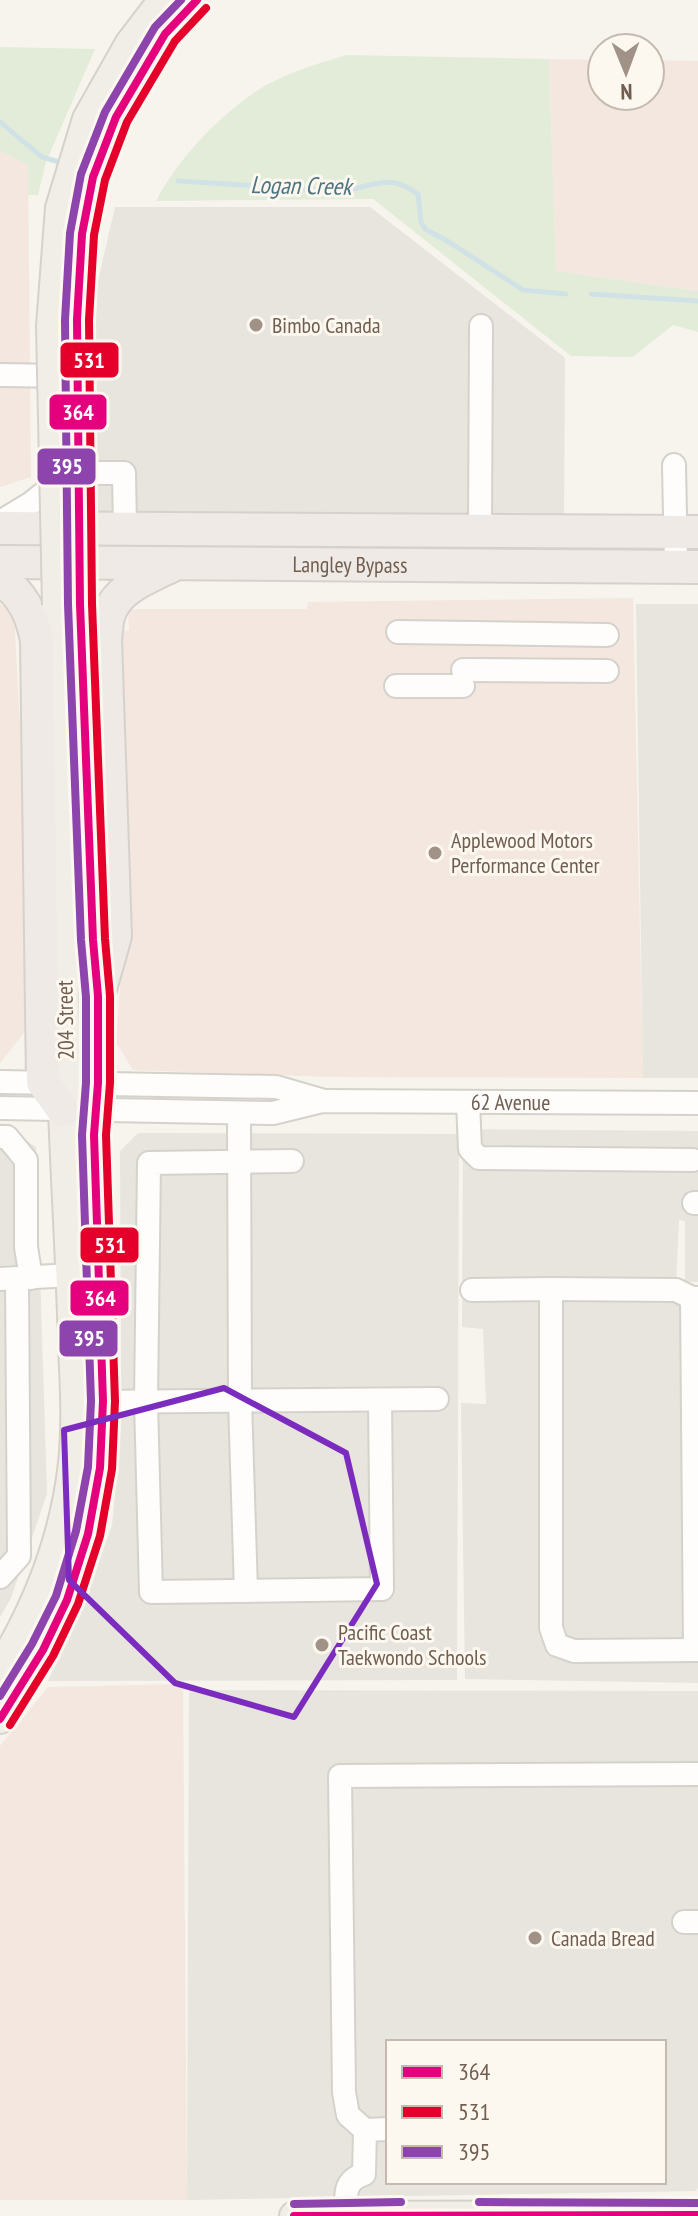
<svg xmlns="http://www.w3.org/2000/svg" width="698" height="2216" viewBox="0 0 698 2216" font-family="'PT Sans Narrow',sans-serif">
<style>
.commercial{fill:#f3e7df}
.industrial{fill:#e8e4de;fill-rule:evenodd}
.green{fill:#e3ecd9}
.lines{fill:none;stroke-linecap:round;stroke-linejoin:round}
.stream{stroke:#d0e2e5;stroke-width:5}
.minor-casing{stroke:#d5d1cb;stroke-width:26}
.major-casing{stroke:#d7d1cc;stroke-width:32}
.highway-casing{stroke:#d7d1cc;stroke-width:36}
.minor{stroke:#fefdfc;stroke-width:22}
.major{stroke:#f1eee7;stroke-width:28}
.highway{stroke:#efeae6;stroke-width:32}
.major-bridge-casing{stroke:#d7d1cc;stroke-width:32;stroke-linecap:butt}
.major-bridge{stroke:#f1eee7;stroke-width:28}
.bus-1-casing{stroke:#fdf8ef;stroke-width:14}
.bus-2-casing{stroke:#fdf8ef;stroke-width:14}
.bus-3-casing{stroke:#fdf8ef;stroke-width:14}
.bus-1{stroke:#e5007d;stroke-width:8}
.bus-2{stroke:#e4002b;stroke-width:8}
.bus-3{stroke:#8e44ad;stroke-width:8}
.marked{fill:none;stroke:#7b2cbf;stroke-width:6;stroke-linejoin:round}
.poi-dot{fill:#a09287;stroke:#fdf8ef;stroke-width:3}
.labels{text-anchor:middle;stroke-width:6;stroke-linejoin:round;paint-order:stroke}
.poi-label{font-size:22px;fill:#715e50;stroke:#fdf8ef;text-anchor:start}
.street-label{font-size:22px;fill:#715e50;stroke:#fdf8ef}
.water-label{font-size:24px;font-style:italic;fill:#4c7481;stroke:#fdf8ef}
.line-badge{stroke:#fdf8ef;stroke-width:3}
.badge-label{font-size:22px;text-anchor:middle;font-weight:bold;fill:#fff}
</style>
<rect width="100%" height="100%" fill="#f6f4ed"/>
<!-- commercial -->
<g class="commercial">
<polygon points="549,59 602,60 602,96 650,96 650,60 698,61 698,291 556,271"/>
<polygon points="0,151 28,165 31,477 0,487"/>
<polygon points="633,598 643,1078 329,1077 133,1070 116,1042 126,913 113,631 129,630 128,609 307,609 308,602"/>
<polygon points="0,604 14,615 30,908 30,1025 0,1063"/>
<polygon points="183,1684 187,2200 0,2200 0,1746 48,1687"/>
</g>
<!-- industrial -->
<g class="industrial">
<polygon points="115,207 370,207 565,358 564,515 93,512 93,303"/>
<polygon points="636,604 698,604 698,1078 643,1078"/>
<polygon points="0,1123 36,1147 47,1494 11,1598 0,1617"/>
<polygon points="463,1129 698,1131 698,1282 685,1282 685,1221 679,1220 676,1287 698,1289 698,1683 465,1679 461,1403 486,1404 483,1329 462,1327"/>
<polygon points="138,1133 459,1134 457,1680 48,1681 81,1608 112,1526 118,1461 121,1343 120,1151"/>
<path d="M189,1690L698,1691V2188L696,2191L187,2200ZM388,2042H664V2182H388Z"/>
</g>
<!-- green -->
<g class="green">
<polygon points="0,47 95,49 46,162 38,195 28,195 28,165 0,151"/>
<path d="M347,55L549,59L556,271L698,291V332L673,325L633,357L571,356L373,199L156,201C179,158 215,120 255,92C282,74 316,64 347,55Z"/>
</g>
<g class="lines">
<!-- stream -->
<g class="stream">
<polyline points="0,122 42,157 66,164"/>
<path d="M178,181L340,191C373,188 387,171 418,194L421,222L425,229L449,242L523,290L566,294"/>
<polyline points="591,294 698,301"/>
</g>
<defs>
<g id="minor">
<polyline points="0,375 67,376"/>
<polyline points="674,465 676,567"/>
<polyline points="68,473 124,473 125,528"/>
<polyline points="0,522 30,504 64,477"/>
<polyline points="480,531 481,326"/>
<polyline points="398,632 607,635"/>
<polyline points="463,670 607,671"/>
<polyline points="396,686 463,686"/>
<polyline points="0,1082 276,1087 321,1100"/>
<polyline points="468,1102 470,1149 479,1158 693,1160"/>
<path id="s1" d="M0,1108L273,1113L322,1101L698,1103"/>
<polyline points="239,1113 240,1401 246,1591"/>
<polyline points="0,1137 7,1137 26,1160 26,1247 31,1278"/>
<polyline points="292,1161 149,1163 146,1402 151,1592 382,1589 380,1400"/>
<polyline points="694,1203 698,1203"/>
<polyline points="0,1279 71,1275"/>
<polyline points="551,1289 676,1290 692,1298 698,1298"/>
<polyline points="472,1290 551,1289 551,1628 557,1645 574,1651 698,1650"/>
<polyline points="692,1298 695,1650"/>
<polyline points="88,1402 437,1399"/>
<polyline points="0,1577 19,1556 17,1279"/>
<polyline points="684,1922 698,1922"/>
<polyline points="388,2129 365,2130 348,2115 344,2092 340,1776 698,1774"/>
<path d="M346,2215C346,2195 343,2181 364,2174L365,2130"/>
</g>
<g id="major">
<path d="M0,1668C38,1606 65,1535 73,1463C77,1425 75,1386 73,1347C71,1268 66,1189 63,1110L66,1083L57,605"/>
<polyline points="0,1719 43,1650 67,1600 88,1534 100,1468 103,1401 94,1135 98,1083 98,996 93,940 80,604"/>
<polyline points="294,2216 698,2215"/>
</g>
<g id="highway">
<polyline points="0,528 698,532"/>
<path id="s2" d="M0,562L698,567"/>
<path d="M0,578C23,595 31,612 37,640L43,1082L63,1110"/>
<path d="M98,996L115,936L105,640C106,632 106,622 109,614C117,588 149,577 171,566"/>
</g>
</defs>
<!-- minor casing -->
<use href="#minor" class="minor-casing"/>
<!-- major casing -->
<use href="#major" class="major-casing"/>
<!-- highway casing -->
<use href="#highway" class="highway-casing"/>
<!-- minor -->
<use href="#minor" class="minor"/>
<!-- major -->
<use href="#major" class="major"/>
<!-- highway -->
<use href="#highway" class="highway"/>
<defs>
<g id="major-bridge">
<polyline points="80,604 77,320 86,204 104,147 133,86 165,34 197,0"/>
<polyline points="57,605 51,326 60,208 87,119 130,43 163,0"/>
</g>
</defs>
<!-- major-bridge casing -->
<use href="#major-bridge" class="major-bridge-casing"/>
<!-- major-bridge -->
<use href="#major-bridge" class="major-bridge"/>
<defs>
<g id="bus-1">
<polyline points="0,1719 43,1650 67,1600 88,1534 100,1468 103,1401 94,1135 98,1083 98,996 93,940 80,604 77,320 82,234 93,177 116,117 165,34 197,0"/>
<polyline points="294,2216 698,2215"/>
</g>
<polyline id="bus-2" points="10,1725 53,1656 78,1604 100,1536 112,1469 115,1401 106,1135 110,1083 110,996 105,939 92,604 89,320 94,235 105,180 127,122 175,41 206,8"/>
<g id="bus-3">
<polyline points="0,1696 32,1644 56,1596 76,1531 88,1467 91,1401 82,1135 86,1083 86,997 81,940 68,604 65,320 70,233 81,174 105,112 155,27 181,0"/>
<polyline points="479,2202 698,2203"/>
<polyline points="294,2204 401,2202"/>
</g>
</defs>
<!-- bus-1 casing -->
<use href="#bus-1" class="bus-1-casing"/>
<!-- bus-2 casing -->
<use href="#bus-2" class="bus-2-casing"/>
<!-- bus-3 casing -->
<use href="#bus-3" class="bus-3-casing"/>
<!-- bus-1 -->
<use href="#bus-1" class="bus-1"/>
<!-- bus-2 -->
<use href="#bus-2" class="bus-2"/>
<!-- bus-3 -->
<use href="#bus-3" class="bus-3"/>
</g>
<!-- marked area -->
<path class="marked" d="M224,1388L346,1453L377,1584L294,1717L175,1683L69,1580L64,1430Z"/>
<!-- markers -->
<g class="poi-dot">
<circle cx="256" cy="325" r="8"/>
<circle cx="435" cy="853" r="8"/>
<circle cx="322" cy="1645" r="8"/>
<circle cx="535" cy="1938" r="8"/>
</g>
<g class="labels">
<!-- poi labels -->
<g class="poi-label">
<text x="272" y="333">Bimbo Canada</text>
<text x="451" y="848">Applewood Motors<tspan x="451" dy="25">Performance Center</tspan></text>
<text x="338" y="1640">Pacific Coast<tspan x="338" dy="25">Taekwondo Schools</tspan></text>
<text x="551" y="1946">Canada Bread</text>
</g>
<!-- street labels -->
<g class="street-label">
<text dy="8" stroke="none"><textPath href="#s2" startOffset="350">Langley Bypass</textPath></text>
<text transform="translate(65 1020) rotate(-91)" y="8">204 Street</text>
<text dy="8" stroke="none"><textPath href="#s1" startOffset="512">62 Avenue</textPath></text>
</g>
<!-- water labels -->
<g class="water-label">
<text transform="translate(301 186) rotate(1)" y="8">Logan Creek</text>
</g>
</g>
<g class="line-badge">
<rect x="59" y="341" width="61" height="38" rx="8" fill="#e4002b"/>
<rect x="48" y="393" width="60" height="38" rx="8" fill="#e5007d"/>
<rect x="36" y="447" width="61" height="39" rx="8" fill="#8e44ad"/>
<rect x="79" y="1226" width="61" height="38" rx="8" fill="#e4002b"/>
<rect x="69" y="1279" width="61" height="38" rx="8" fill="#e5007d"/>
<rect x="58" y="1319" width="61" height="39" rx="8" fill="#8e44ad"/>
</g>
<g class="badge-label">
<text x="89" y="368">531</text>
<text x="78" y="420">364</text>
<text x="67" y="474">395</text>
<text x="110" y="1253">531</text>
<text x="100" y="1306">364</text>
<text x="89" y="1346">395</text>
</g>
<!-- legend -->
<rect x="386" y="2040" width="280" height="144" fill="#fdf8ef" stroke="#c5baaf" stroke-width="2"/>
<rect x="402" y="2066" width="40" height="12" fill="#e5007d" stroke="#c5baaf" stroke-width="2"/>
<text x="458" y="2080" font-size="24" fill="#715e50">364</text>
<rect x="402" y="2106" width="40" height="12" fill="#e4002b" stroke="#c5baaf" stroke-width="2"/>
<text x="458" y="2120" font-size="24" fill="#715e50">531</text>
<rect x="402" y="2146" width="40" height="12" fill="#8e44ad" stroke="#c5baaf" stroke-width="2"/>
<text x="458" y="2160" font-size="24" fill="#715e50">395</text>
<!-- north arrow -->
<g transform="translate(626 72) rotate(179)"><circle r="38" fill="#fdf8ef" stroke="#c5baaf" stroke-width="2"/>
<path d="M0-6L14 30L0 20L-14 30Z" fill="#a09287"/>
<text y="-12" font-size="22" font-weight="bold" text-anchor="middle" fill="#715e50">N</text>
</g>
</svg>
